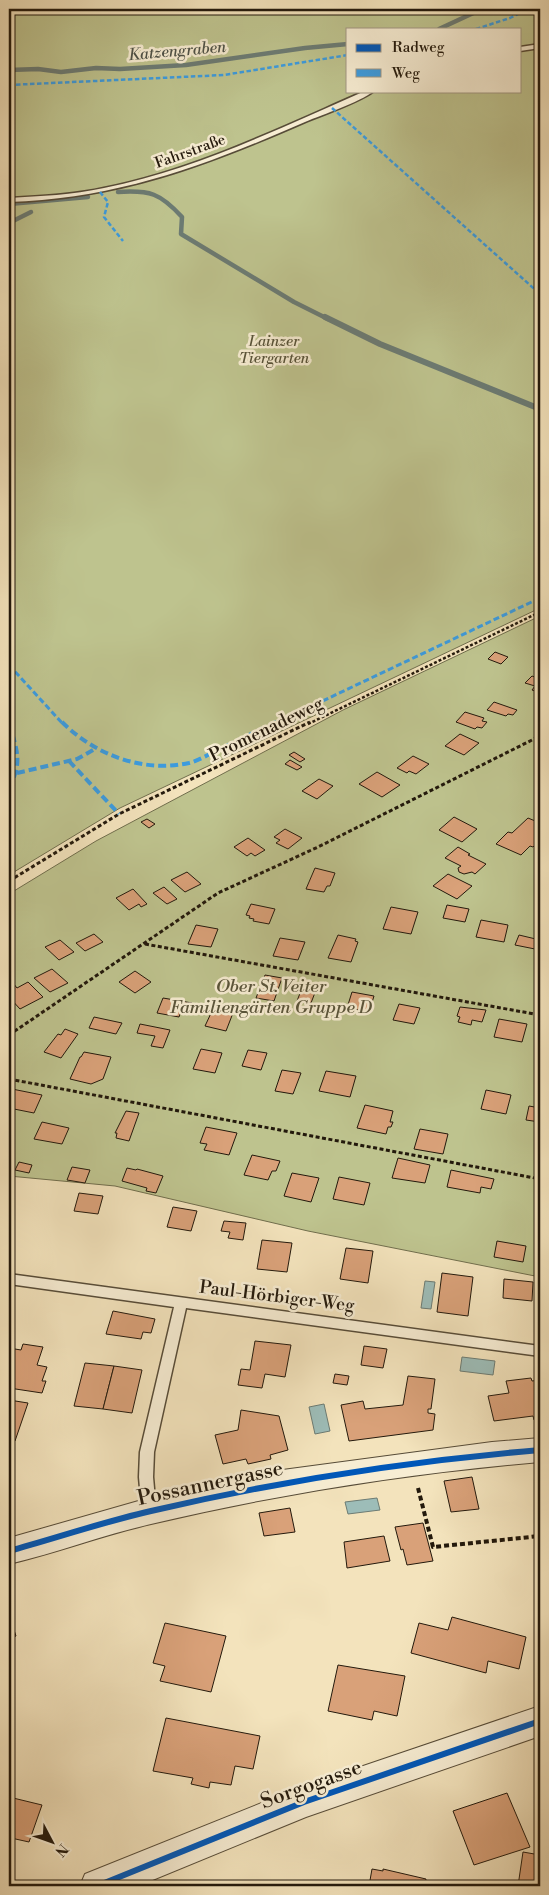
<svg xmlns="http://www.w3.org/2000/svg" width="549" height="1895" viewBox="0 0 549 1895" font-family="'Libre Bodoni',serif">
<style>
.green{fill:#bec38e;stroke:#706e4d;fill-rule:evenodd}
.water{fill:#9dbdb8;stroke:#6c7b73}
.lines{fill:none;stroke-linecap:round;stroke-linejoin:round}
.stream-far1{stroke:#6c7b73;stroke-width:4.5}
.stream{stroke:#6c7b73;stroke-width:6}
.building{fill:#d9a179;stroke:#23190c}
.lane-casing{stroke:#574c38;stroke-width:3}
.street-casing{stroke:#574c38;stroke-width:2}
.path-far2{stroke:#23190c;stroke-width:2.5;stroke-dasharray:3 2;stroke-linecap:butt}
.path-far1{stroke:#23190c;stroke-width:3;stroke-dasharray:4 2.5;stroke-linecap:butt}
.path{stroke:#23190c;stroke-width:4;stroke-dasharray:5 3;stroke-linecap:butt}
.lane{fill:#f7edd3;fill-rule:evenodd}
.street{fill:#f7edd3;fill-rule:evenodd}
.quiet-far2{stroke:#3c9bde;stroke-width:2.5;stroke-dasharray:4.5 2.5;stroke-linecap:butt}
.quiet-far1{stroke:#3c9bde;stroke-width:3;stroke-dasharray:6 3;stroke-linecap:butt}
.quiet{stroke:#3c9bde;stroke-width:4;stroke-dasharray:8 4;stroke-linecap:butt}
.cycleway-casing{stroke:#f7edd3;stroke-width:9}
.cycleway{stroke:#0057b8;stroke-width:6}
.labels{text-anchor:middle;stroke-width:5;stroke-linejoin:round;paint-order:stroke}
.far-street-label{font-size:15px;fill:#23190c;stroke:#f7edd3}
.far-park-label{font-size:15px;font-style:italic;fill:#59543a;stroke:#f7edd3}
.far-water-label{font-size:16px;font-style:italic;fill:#4e5248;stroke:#f7edd3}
.street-label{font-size:18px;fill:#23190c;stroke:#f7edd3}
.park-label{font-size:18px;font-style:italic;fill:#59543a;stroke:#f7edd3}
.near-street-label{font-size:21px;fill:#23190c;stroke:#f7edd3}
</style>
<rect width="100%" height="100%" fill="#f3e3bc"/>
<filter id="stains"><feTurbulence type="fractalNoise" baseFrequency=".004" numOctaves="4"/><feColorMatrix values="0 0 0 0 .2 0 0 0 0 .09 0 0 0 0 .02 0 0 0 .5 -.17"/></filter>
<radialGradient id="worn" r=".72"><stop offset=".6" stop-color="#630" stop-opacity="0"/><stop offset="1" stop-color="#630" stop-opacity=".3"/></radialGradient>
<!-- green -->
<g class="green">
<path d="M9,9H540V608L120,808L9,875ZM348,29H520V91H348Z"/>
<polygon points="540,616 540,1277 308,1231 115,1186 9,1176 9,894 96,841 343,710"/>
</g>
<!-- water -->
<g class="water">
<polygon points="425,1281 435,1282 431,1309 421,1308"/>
<polygon points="462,1357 495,1361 493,1375 460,1371"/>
<polygon points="324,1404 330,1431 315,1434 309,1407"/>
<polygon points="377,1498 380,1510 348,1514 345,1502"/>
</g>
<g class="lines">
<!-- stream-far1 -->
<g class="stream-far1">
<polyline points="439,29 482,9"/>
<polyline points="9,70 38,69 61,72 96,68 120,69 186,65 305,48 348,44"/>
<path d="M118,192C150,190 160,193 182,217L181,234L294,302L328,319"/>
<polyline points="9,204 88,197"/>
<polyline points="9,223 31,212"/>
</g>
<!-- stream -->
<polyline class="stream" points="325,317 380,344 540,409"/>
</g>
<!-- building -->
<g class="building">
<polygon points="495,652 508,657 501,664 488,659"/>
<polygon points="532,676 540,679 540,693 532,690 535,686 525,683"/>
<polygon points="494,702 517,710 513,715 508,714 506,716 487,710"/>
<polygon points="465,712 484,718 482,721 487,722 482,728 477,727 475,729 456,722"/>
<polygon points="460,734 479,743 464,755 445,746"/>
<polygon points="294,752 305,759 300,762 289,755"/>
<polygon points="413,756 429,764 416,774 409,771 407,773 397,768"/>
<polygon points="290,760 302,767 297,770 285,764"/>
<polygon points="377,772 400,785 382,797 359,784"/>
<polygon points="319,779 333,786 317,799 302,791"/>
<polygon points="454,817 477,829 462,842 439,830"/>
<polygon points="528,818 540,823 540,840 533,847 530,846 521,855 496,844 508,832 512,833"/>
<polygon points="147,819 155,824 149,828 141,822"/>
<polygon points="285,829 302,838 288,849 276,843 280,840 274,837"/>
<polygon points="248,838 265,850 255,856 251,853 247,856 234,847"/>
<polygon points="458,847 470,854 468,855 486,864 475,874 472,872 464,874 459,872 458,868 461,866 445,858"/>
<polygon points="315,868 335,873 330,886 327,886 324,892 306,889"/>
<polygon points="187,872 201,884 185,892 171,880"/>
<polygon points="448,874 472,886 457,899 433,886"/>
<polygon points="164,887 177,899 167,904 153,893"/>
<polygon points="133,889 147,904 141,907 139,904 129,910 116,898"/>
<polygon points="251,904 275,909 269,924 253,921 254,919 249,918 250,916 246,915"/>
<polygon points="447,905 469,909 465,922 443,918"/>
<polygon points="391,907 418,912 411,934 383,929"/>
<polygon points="481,920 508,925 504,942 476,937"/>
<polygon points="196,925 218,929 211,947 188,944"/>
<polygon points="94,934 103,942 85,951 76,943"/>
<polygon points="338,935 356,939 355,941 358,942 351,962 328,958"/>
<polygon points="519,935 540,940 540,950 515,945"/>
<polygon points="280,938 305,942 298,960 273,956"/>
<polygon points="60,940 74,952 59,960 45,947"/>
<polygon points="52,969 68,983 50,992 34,978"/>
<polygon points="135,971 151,982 135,993 119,982"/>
<polygon points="265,975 282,978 274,1001 256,998"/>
<polygon points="28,982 43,997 20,1009 9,997 9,986 13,983 17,988"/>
<polygon points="302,988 316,990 311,1003 297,1001"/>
<polygon points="352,992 374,996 369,1012 347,1008"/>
<polygon points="163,998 192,1003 189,1010 182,1009 179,1017 157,1013"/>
<polygon points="399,1004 420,1008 414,1024 393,1020"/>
<polygon points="460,1007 486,1010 482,1022 472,1020 471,1025 458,1022 460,1017 457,1016"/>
<polygon points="213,1009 233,1013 226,1031 205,1026"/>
<polygon points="94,1017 122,1023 116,1034 89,1028"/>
<polygon points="499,1019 527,1024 522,1042 494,1037"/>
<polygon points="140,1024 170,1030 163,1048 151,1046 155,1036 137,1033"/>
<polygon points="65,1029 78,1034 61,1058 44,1052 58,1034 61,1035"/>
<polygon points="201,1049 222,1053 215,1073 193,1069"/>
<polygon points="248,1050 267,1053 261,1070 242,1066"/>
<polygon points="84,1052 111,1057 103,1079 91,1084 70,1079 80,1057 81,1057"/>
<polygon points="282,1070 301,1073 293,1094 275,1091"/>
<polygon points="326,1071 356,1076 350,1097 319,1091"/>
<polygon points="12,1089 42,1095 34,1113 9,1108 9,1097"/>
<polygon points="486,1090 511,1095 506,1114 481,1109"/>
<polygon points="365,1105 393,1111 390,1122 393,1122 391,1127 388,1127 386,1134 357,1128"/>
<polygon points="529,1106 540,1108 540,1122 526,1120"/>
<polygon points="126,1111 139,1113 129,1141 116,1138 117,1133 115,1133"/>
<polygon points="42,1122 69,1128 62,1144 34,1139"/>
<polygon points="206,1127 237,1133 229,1155 204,1150 207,1144 200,1143"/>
<polygon points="420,1129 448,1134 443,1154 414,1149"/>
<polygon points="252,1155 280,1161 276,1171 272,1171 268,1180 244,1175"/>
<polygon points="398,1158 430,1165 425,1183 392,1178"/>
<polygon points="19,1162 32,1165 29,1173 15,1170"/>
<polygon points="72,1167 90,1170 85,1183 67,1180"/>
<polygon points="127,1168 136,1170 137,1169 163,1176 156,1193 146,1191 147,1188 122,1181"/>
<polygon points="451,1170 494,1179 491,1189 481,1187 480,1193 447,1187"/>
<polygon points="292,1173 319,1178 311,1202 284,1196"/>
<polygon points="339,1177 370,1183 364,1205 333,1199"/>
<polygon points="79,1193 103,1196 98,1214 74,1211"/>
<polygon points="173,1207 197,1211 191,1231 167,1227"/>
<polygon points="224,1221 246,1223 243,1240 228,1238 230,1232 221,1231"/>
<polygon points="262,1240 292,1243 287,1272 257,1269"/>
<polygon points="497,1241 526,1246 523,1262 494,1257"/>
<polygon points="346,1248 373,1251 368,1283 340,1279"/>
<polygon points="442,1273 473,1277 468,1316 437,1312"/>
<polygon points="504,1279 533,1282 532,1301 503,1298"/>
<polygon points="113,1311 155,1319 151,1333 143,1332 141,1339 106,1334"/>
<polygon points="255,1341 291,1345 285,1377 265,1374 262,1388 238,1385 241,1369 250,1370"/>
<polygon points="23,1344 43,1347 37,1365 47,1367 42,1381 46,1381 42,1393 9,1388 9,1348 21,1350"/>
<polygon points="364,1346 387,1349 383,1368 361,1365"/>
<polygon points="85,1363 114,1366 103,1409 74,1406"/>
<polygon points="114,1366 142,1370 132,1413 103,1409"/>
<polygon points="335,1374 349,1376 347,1385 333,1383"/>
<polygon points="408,1376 435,1379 431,1409 428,1409 428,1413 435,1414 433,1430 349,1441 341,1405 363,1401 365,1409 403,1405"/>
<polygon points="531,1378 532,1381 540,1380 540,1419 534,1420 533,1416 494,1421 488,1396 509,1393 506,1381"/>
<polygon points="9,1400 28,1403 15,1441 9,1440"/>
<polygon points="241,1410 279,1416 288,1450 270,1455 271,1459 248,1464 246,1459 223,1464 215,1435 238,1430"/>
<polygon points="535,1470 540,1470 540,1487 538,1487"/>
<polygon points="472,1477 479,1509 451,1512 444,1481"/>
<polygon points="290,1508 295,1532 264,1536 259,1513"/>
<polygon points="423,1523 433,1561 407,1565 403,1549 401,1550 395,1527"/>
<polygon points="384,1536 390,1561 347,1568 344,1542"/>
<polygon points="9,1615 16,1636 9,1639"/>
<polygon points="452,1617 526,1637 519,1669 488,1661 486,1673 411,1653 419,1623 448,1630"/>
<polygon points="165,1623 226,1636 211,1692 160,1681 165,1666 153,1663"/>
<polygon points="338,1665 405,1676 397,1716 374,1711 372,1720 328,1711"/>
<polygon points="166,1718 260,1736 253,1769 235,1766 231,1785 210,1782 209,1788 191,1784 193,1778 153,1771"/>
<polygon points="507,1793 530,1847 474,1865 453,1811"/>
<polygon points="9,1797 42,1805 29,1842 11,1838 9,1841"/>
<polygon points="523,1852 540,1855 540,1886 518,1886"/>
<polygon points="372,1869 383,1871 383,1869 426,1879 425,1886 369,1886"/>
</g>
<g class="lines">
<defs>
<g id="lane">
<polygon points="540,44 540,48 520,51 520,47"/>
<path d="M365,91H374C358,103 324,114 305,122C207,165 117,199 9,202V198C41,196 72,195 104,188C195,170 280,128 365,91Z"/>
<polygon points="9,1274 540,1346 540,1356 186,1308 154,1452 153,1477 156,1511 154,1515 149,1517 144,1515 142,1511 139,1477 140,1452 174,1307 9,1284"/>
</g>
<g id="street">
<path d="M540,1438V1462C410,1473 278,1494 151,1524C103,1535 56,1553 9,1564V1538L149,1498L275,1471L492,1442Z"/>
<polygon points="540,1706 540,1736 306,1817 138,1886 80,1886 85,1874 304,1786"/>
</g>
</defs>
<!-- lane casing -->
<use href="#lane" class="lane-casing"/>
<!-- street casing -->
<use href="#street" class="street-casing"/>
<!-- path-far2 -->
<polyline class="path-far2" points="308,724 540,612"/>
<!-- path-far1 -->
<g class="path-far1">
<polyline points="9,881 119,814 310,722"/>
<polyline points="145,944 540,1015"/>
<polyline points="9,1035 218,893 318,847 540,736"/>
<polyline points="9,1079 540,1179"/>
</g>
<!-- path -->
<polyline class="path" points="418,1488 433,1547 540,1536"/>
<!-- lane -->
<use href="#lane" class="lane"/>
<!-- street -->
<use href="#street" class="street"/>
<!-- quiet-far2 -->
<g class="quiet-far2">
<polyline points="476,29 510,18 528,9"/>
<polyline points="9,85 224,75 348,55"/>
<polyline points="332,108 540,294"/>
<polyline points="100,192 108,202 104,217 123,241"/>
</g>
<!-- quiet-far1 -->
<g class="quiet-far1">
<polyline points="9,665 63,724"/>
<polyline points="274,724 540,598"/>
</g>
<!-- quiet -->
<g class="quiet">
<path d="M62,722C95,755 143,773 189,763C197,761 206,756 214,752C234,742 255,732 276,722"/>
<path d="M9,723C17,750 23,762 9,788"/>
<polyline points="69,761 119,814"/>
<polyline points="17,773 77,759 95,749"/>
</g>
<defs>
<g id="cycleway">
<path d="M9,1551C56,1538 103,1522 151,1511C279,1481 410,1461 540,1450"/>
<polyline points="97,1886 304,1802 540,1721"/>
</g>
</defs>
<!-- cycleway casing -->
<use href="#cycleway" class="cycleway-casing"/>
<!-- cycleway -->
<use href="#cycleway" class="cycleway"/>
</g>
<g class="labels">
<!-- far-street labels -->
<g class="far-street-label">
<text transform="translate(190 151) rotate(-20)" y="5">Fahrstraße</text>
</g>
<!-- far-park labels -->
<g class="far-park-label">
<text x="274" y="346">Lainzer<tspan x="274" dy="17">Tiergarten</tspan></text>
</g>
<!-- far-water labels -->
<g class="far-water-label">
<text transform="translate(177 50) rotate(-5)" y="6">Katzengraben</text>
</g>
<!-- street labels -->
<g class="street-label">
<text transform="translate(266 729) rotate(-26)" y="6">Promenadeweg</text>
<text transform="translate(277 1296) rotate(7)" y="6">Paul-Hörbiger-Weg</text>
</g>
<!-- park labels -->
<g class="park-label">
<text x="271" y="992">Ober St. Veiter<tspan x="271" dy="21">Familiengärten Gruppe D</tspan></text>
</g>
<!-- near-street labels -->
<g class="near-street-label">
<text transform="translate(210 1483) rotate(-12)" y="7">Possannergasse</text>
<text transform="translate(311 1784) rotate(-20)" y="7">Sorgogasse</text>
</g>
</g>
<!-- margin -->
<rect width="549" height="1895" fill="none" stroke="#f3e3bc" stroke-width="30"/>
<rect x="10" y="10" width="529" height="1875" fill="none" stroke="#23190c" stroke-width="2.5"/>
<rect x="15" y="15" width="519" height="1865" fill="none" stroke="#23190c"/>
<!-- legend -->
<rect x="346" y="28" width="175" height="65" fill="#f7edd3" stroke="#a29883"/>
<rect x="356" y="44" width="25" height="8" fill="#0057b8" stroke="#a29883"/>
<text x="392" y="52" font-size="15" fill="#23190c">Radweg</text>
<rect x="356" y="69" width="25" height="8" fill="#3c9bde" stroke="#a29883"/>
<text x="392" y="78" font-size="15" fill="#23190c">Weg</text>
<!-- north arrow -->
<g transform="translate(52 1842) rotate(131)" stroke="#f7edd3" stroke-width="4" paint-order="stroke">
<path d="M0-4L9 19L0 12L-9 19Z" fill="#23190c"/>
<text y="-8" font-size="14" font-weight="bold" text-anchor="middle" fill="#23190c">N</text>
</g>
<rect width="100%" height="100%" filter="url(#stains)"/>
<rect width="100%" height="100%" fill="url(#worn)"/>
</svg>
